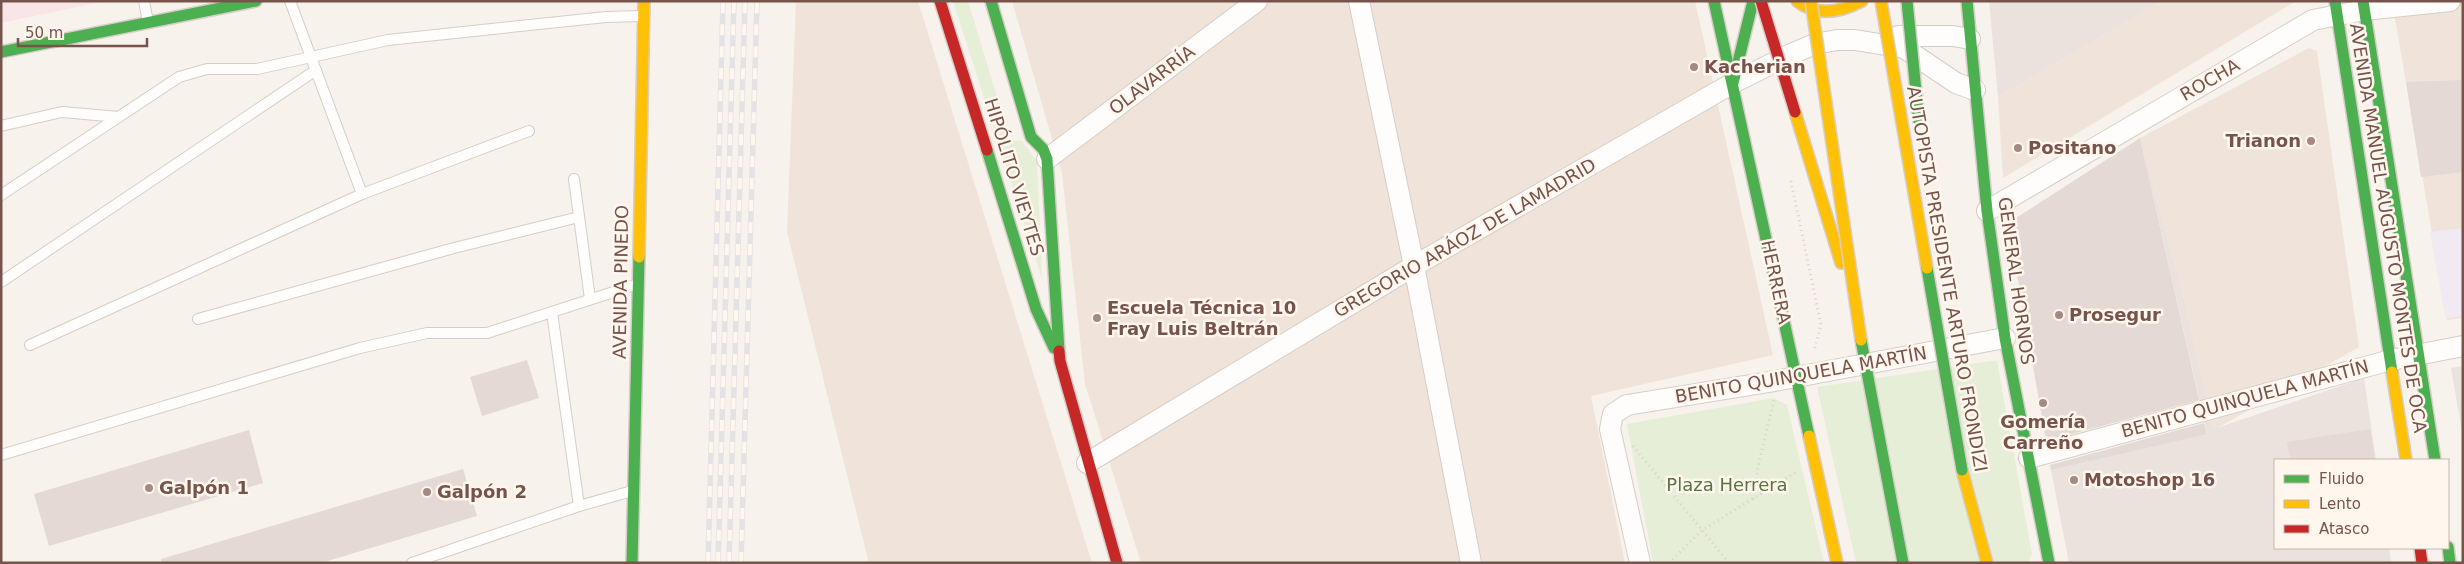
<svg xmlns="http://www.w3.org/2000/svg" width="2464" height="564" viewBox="0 0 2464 564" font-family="'DejaVu Sans',sans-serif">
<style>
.residential{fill:#f0e3da}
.industrial{fill:#ebe2dd}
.education{fill:#f2eaf3}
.medical{fill:#f9e5e7}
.green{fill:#e7eed7}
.building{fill:#e4d9d4}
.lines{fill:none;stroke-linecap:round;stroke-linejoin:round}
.lane-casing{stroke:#d6cdc8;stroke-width:12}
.street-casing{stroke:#d6cdc8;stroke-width:22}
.fast-casing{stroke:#d7cdc8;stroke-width:14}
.slow-casing{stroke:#d7cdc8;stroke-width:14}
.jam-casing{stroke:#d7cdc8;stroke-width:14}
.path{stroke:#dad1cf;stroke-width:3;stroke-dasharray:1 4;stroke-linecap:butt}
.lane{stroke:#fefdfc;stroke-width:10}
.street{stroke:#fefdfc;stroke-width:20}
.fast{stroke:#4caf50;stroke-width:11}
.slow{stroke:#ffc107;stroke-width:11}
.jam{stroke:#c62828;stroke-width:11}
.rail-casing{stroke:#e4e2e5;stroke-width:5.5}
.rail{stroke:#fff6ee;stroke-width:4;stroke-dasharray:11;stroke-linecap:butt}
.fast-bridge-casing{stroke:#d8ceca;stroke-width:14;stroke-linecap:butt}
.slow-bridge-casing{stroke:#d8ceca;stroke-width:14;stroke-linecap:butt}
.jam-bridge-casing{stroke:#d8ceca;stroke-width:14;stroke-linecap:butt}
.fast-bridge{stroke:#4caf50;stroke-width:11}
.slow-bridge{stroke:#ffc107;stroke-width:11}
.jam-bridge{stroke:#c62828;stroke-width:11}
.poi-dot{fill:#a38b84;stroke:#fff6ee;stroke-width:2}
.labels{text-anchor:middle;stroke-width:5;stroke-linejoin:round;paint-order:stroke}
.poi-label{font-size:18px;font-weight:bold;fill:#76544c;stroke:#fff6ee;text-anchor:start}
.street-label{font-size:18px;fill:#76544c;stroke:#fff6ee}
.park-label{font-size:18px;fill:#587541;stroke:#fff6ee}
</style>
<rect width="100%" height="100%" fill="#f7f2ec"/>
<!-- residential -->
<g class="residential">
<polygon points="796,1 918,1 1092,563 869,563 787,232"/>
<polygon points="1012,1 1695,1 1773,355 1591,396 1625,563 1141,563 1085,384 1062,173"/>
<polygon points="2162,1 2296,1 2003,178 1998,97"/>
<polygon points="2392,1 2463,1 2463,318 2447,320"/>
<polygon points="2309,48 2317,51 2359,347 2214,430 2183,294 2140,138"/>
</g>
<!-- industrial -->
<g class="industrial">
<polygon points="1989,1 2162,1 1998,97"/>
<polygon points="2140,138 2183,294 2214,429 2364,378 2376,460 2275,460 2275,548 2389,548 2391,563 2069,563 2051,470 2207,433"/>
<polygon points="2463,366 2463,438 2451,368"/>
</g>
<!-- education -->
<polygon class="education" points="2463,228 2463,316 2450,318 2445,316 2430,232"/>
<!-- medical -->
<polygon class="medical" points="1,1 106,1 1,23"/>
<!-- green -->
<g class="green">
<polygon points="953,1 968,1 1010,140 1022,141 1037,161 1042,279"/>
<polygon points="1992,361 1997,361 2032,554 2028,563 1856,563 1817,387"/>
<polygon points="1774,398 1787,405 1824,563 1653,563 1627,424"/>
</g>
<!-- building -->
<g class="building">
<polygon points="2463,80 2463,172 2421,177 2406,82"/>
<polygon points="2140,138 2199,400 2046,441 2009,228 2016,218"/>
<polygon points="527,360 539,398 482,416 470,377"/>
<polygon points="2204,423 2207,434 2051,470 2050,465"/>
<polygon points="2370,429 2375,460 2290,460 2287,442"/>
<polygon points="249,430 263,483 49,546 34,494"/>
<polygon points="463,469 477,516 321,563 161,563 161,559"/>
</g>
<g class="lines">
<defs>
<g id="lane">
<polyline points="144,1 148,22"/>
<polyline points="290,1 362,194"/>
<polyline points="1,126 62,112 119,117"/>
<polyline points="574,179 590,299"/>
<polyline points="1,195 179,77 207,69 257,69 388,40 606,17 641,16"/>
<polyline points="1,282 316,70"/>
<polyline points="552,312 579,506"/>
<polyline points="198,319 454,248 579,217"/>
<polyline points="30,345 362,194 529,131"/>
<polyline points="1,455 360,348 427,333 487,333 635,285"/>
<polyline points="412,563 579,506 632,491"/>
</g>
<g id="street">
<polyline points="1359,1 1414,266 1471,563"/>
<polyline points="1898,36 1953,36 1970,39"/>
<polyline points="1047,159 1257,1"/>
<polyline points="1987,211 2313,20 2364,10 2450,1"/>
<polyline points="2029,458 2391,360 2463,346"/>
<polyline points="1087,463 1414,266 1733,83 1791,54 1815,44 1837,40 1855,40 1904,48 1956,83 1975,90"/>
<polyline points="1640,563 1610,429 1613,414 1627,405 1769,382 2005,338"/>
</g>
<g id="fast">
<polyline points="991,1 1031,137 1043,149 1047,159 1059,351"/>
<polyline points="1714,1 1809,436"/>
<polyline points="1967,1 1987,211 2005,338 2049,563"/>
<polyline points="2335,1 2392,372"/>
<polyline points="2363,1 2435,460"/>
<polyline points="1,52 256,1"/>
<polyline points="1733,83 1753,1"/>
<polyline points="987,150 1036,309 1054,348"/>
<polyline points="2448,547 2450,563"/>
<polyline points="632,563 639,257"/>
</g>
<g id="slow">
<path d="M1797,1C1817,17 1841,12 1862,1"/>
<polyline points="1795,112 1841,263"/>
<polyline points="639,257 644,1"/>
<polyline points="2392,372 2406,460"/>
<polyline points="1809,436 1837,563"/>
<polyline points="1962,470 1987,563"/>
</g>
<g id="jam">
<polyline points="940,1 987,150"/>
<polyline points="1059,351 1060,361 1117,563"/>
<polyline points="2420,548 2422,563"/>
</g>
</defs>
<!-- lane casing -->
<use href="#lane" class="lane-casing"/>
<!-- street casing -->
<use href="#street" class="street-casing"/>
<!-- fast casing -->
<use href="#fast" class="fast-casing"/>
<!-- slow casing -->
<use href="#slow" class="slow-casing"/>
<!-- jam casing -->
<use href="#jam" class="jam-casing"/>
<!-- path -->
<g class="path">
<polyline points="1791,181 1821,325 1814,351"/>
<polyline points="1633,446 1729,563"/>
<polyline points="1753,499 1759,462 1774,400"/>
<polyline points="1669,563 1701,531 1796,472"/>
</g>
<!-- lane -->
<use href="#lane" class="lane"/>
<!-- street -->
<use href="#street" class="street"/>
<!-- fast -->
<use href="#fast" class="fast"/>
<!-- slow -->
<use href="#slow" class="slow"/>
<!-- jam -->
<use href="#jam" class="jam"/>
<defs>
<g id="rail">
<polyline points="708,563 723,1"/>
<polyline points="718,563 734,1"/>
<polyline points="729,563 745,1"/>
<polyline points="741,563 757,1"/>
</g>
</defs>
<!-- rail casing -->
<use href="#rail" class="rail-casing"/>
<!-- rail -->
<use href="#rail" class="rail"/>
<defs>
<g id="fast-bridge">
<polyline points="1907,1 1919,122"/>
<polyline points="1927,268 1962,470"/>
<polyline points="1861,340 1903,563"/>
</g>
<g id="slow-bridge">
<polyline points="1811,1 1861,340"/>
<polyline points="1881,1 1927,268"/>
</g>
<polyline id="jam-bridge" points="1761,1 1795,112"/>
</defs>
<!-- fast-bridge casing -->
<use href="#fast-bridge" class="fast-bridge-casing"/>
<!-- slow-bridge casing -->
<use href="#slow-bridge" class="slow-bridge-casing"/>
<!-- jam-bridge casing -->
<use href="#jam-bridge" class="jam-bridge-casing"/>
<!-- fast-bridge -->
<use href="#fast-bridge" class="fast-bridge"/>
<!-- slow-bridge -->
<use href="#slow-bridge" class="slow-bridge"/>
<!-- jam-bridge -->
<use href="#jam-bridge" class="jam-bridge"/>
</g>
<!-- markers -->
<g class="poi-dot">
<circle cx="1694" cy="67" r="5"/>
<circle cx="2311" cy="141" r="5"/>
<circle cx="2018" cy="148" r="5"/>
<circle cx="2059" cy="315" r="5"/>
<circle cx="1097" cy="318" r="5"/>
<circle cx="2043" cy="403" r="5"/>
<circle cx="2074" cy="480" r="5"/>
<circle cx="149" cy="488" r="5"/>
<circle cx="427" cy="492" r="5"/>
</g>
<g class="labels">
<!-- poi labels -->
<g class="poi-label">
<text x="1704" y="73">Kacherian</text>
<text x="2301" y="147" text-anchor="end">Trianon</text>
<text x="2028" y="154">Positano</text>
<text x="1107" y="314">Escuela Técnica 10<tspan x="1107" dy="21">Fray Luis Beltrán</tspan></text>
<text x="2069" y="321">Prosegur</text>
<text x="2043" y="428" text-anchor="middle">Gomería<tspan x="2043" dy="21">Carreño</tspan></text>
<text x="2084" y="486">Motoshop 16</text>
<text x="159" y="494">Galpón 1</text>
<text x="437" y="498">Galpón 2</text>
</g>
<!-- street labels -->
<g class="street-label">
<text transform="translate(1152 80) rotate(-37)" y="6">OLAVARRÍA</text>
<text transform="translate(2210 80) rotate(-30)" y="6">ROCHA</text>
<text transform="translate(1014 177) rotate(73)" y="6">HIPÓLITO VIEYTES</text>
<text transform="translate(2388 228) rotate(81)" y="6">AVENIDA MANUEL AUGUSTO MONTES DE OCA</text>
<text transform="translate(1465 238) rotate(-30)" y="6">GREGORIO ARÁOZ DE LAMADRID</text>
<text transform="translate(1947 279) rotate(80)" y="6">AUTOPISTA PRESIDENTE ARTURO FRONDIZI</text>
<text transform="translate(2016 281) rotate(82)" y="6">GENERAL HORNOS</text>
<text transform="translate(621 282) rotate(-89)" y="6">AVENIDA PINEDO</text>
<text transform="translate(1776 282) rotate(78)" y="6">HERRERA</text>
<text transform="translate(1801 375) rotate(-10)" y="6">BENITO QUINQUELA MARTÍN</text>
<text transform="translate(2245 399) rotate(-15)" y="6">BENITO QUINQUELA MARTÍN</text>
</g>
<!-- park labels -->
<g class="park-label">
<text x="1727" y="491">Plaza Herrera</text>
</g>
</g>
<!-- border -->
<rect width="2464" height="564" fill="none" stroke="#76544c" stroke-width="5"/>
<!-- legend -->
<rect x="2274" y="459" width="175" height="90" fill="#fff6ee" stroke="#c8b5ad"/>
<rect x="2284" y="475" width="25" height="8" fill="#4caf50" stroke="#c8b5ad"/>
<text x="2319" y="484" font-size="15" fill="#76544c">Fluido</text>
<rect x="2284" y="500" width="25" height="8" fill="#ffc107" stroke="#c8b5ad"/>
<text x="2319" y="509" font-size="15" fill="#76544c">Lento</text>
<rect x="2284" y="525" width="25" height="8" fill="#c62828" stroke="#c8b5ad"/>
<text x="2319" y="534" font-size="15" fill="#76544c">Atasco</text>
<!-- scale -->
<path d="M18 38v8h129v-8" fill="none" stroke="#76544c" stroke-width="2.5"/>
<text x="25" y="38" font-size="15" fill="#76544c" stroke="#fff6ee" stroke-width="4" paint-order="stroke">50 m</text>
</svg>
